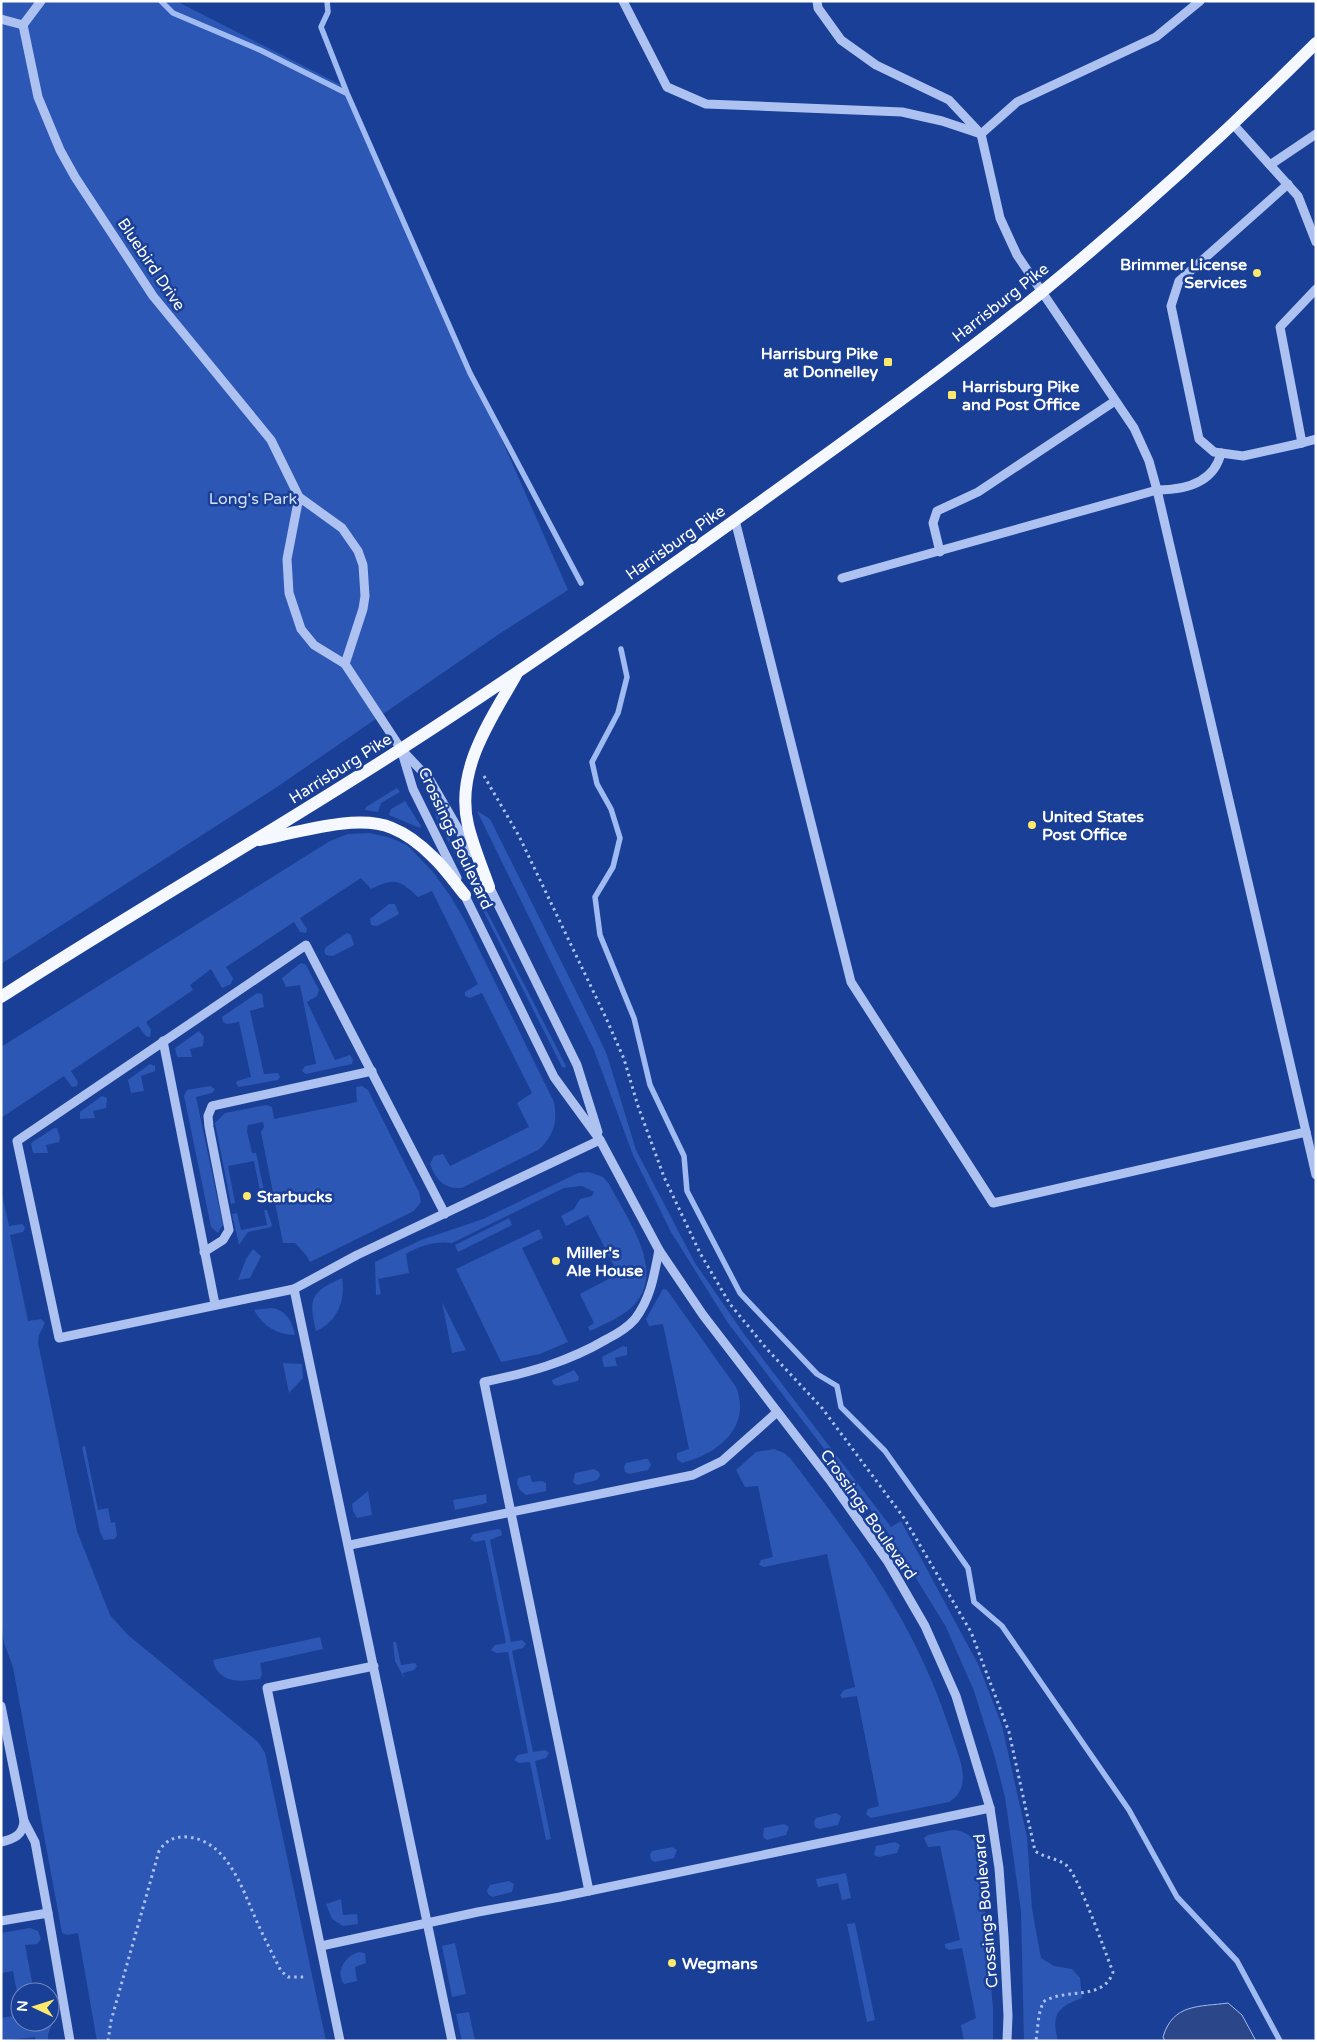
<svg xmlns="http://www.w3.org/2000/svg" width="1317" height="2042" viewBox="0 0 1317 2042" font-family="'Varela Round',sans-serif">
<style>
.green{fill:#2d57b4}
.water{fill:#2c4789;stroke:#a0baf2}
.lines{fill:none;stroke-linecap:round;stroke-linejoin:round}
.stream{stroke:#a0baf2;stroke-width:5.5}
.path{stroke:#adc2f0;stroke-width:3;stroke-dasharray:2.5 4;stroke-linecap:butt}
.minor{stroke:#adc2f0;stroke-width:9}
.major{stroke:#f6f8ff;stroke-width:12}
.poi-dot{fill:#ffe96c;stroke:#1a3f96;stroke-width:2}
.labels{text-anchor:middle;stroke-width:5;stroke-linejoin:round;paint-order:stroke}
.street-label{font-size:16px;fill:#fff;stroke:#1a3f96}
.poi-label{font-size:16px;font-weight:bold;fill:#fff;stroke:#1a3f96;text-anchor:start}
.park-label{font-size:16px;fill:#d4e0fb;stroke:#1a3f96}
</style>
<rect width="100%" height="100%" fill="#1a3f96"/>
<!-- green -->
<g class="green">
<polygon points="1,1 176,1 347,88 568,590 502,632 277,787 1,964"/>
<polygon points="397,788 400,792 381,803 378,812 365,810 366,807"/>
<polygon points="405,801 421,826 420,828 389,815 391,809"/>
<path d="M477,811L490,819L593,1025L607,1055L636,1150L695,1263L744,1334L891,1527L901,1521L979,1666L1002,1726L1027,1837L1032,1909L1041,1958L1054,1966L1072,1969L1080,1978L1082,1998C1057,2007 1051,2015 1058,2041H1024L1021,1911L1005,1797L995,1758L974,1691L946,1627L887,1531L728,1323L671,1232L633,1155L594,1050Z"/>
<polygon points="436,812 566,1066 565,1068 562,1067 435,815"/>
<path d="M369,833L388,837L407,845L433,872L451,897L465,921L554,1102C558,1121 553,1138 538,1150L462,1188C444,1189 436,1180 430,1164L434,1156L443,1154L450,1166L529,1127L517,1103L532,1093L482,993L470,998L465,996V992L478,984L432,891L418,897C399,880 396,877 371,889L361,878L300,918L307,929L306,933L300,932L294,922L226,967L233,978L231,984L222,988L211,969L190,985L193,990L146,1022L151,1030L150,1037L146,1036L138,1026L71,1071L78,1082L77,1086L72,1087L64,1076L1,1118V1047L330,841L348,834Z"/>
<polygon points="389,904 395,904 399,914 377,926 371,925 370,919"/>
<polygon points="347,933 351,935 354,945 333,956 326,955 324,951 326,947"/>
<polygon points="301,963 306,965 319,990 317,996 307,1002 335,1060 350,1055 353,1060 352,1064 306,1074 302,1071 305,1066 316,1064 300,985 286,987 282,978"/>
<polygon points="257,993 262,994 264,1007 250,1011 264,1074 278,1073 280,1077 278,1080 239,1087 236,1084 237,1081 251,1077 239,1022 227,1024 223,1022 222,1017"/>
<polygon points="199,1031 204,1037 203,1046 190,1049 192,1057 177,1057 175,1048"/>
<polygon points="150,1064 155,1066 155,1071 141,1076 144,1091 131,1093 128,1080"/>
<polygon points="210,1086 215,1089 212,1093 196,1097 223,1225 218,1233 211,1227 184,1096 187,1090"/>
<polygon points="362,1086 368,1090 419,1192 421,1202 414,1211 310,1262 306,1255 295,1243 283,1243 261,1132 264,1127 263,1122 248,1125 247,1131 252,1153 256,1153 265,1195 261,1196 254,1161 228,1166 235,1203 231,1204 215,1123 225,1113 266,1105 272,1107 274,1119 357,1102 356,1087"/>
<polygon points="102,1096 107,1098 106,1108 93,1111 95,1118 80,1119 80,1112"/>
<polygon points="54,1128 57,1128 60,1138 59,1142 46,1145 48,1153 33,1153 31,1143"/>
<path d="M589,1172L603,1177L609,1184C627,1219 669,1273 631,1308C620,1318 604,1324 590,1331L588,1327L594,1323L580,1294L618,1274L588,1215L566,1226L561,1216L574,1209L580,1199L592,1196L594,1192L582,1186L564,1188L452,1243C436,1241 421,1245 406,1254L409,1273L378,1279L381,1294L376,1295L375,1262L421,1240L483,1219L578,1173Z"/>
<polygon points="1,1190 9,1226 22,1224 25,1227 23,1232 10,1235 28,1321 41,1319 45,1323 39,1335 38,1343 77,1531 110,1615 128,1635 258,1742 265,1753 326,2041 97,2041 78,1933 67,1935 62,1933 13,1667 4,1643 1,1620"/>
<polygon points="264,1210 267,1210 272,1225 271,1227 248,1232 239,1245 232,1214 237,1213 241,1230 267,1225"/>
<polygon points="509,1218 512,1225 458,1252 455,1245"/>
<polygon points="539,1229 543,1238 522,1248 568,1342 540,1354 501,1362 456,1269"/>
<polygon points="253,1249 261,1256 250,1278 238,1280 246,1259"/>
<path d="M342,1278C346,1300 337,1322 316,1331C308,1298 311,1292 342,1278Z"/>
<path d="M663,1289L667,1290L736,1387C752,1427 718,1454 682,1463L677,1459V1453L689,1449L663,1324L649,1326L646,1319Z"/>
<polygon points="442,1302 466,1350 452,1353"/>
<path d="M270,1308C286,1309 292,1321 295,1335C277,1335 263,1326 254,1310Z"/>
<polygon points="623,1346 627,1347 627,1355 615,1358 617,1366 604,1367 602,1357"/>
<polygon points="283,1363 302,1364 303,1378 289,1393"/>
<polygon points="574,1370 579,1377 578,1381 557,1386 553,1384 552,1380"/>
<polygon points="85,1446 98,1510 108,1508 111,1523 115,1522 117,1536 114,1539 104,1540 100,1532 82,1447"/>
<path d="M774,1449L784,1453L790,1458C860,1549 917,1625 952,1736C959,1758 974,1787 949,1802L871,1818L866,1814L868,1809L879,1806L857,1696L842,1698L840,1695L844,1690L855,1687L827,1554L764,1567L759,1565L761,1560L773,1557L758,1486L745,1487L736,1470L756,1452Z"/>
<polygon points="645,1459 648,1459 651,1465 648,1470 629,1474 625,1472 624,1467 626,1463"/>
<polygon points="594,1469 599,1472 600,1476 597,1480 577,1485 573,1482 575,1473"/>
<polygon points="530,1475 532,1482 542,1481 546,1483 546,1491 526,1495 520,1490 517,1483 518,1478"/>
<polygon points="368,1491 372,1515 357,1518 353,1511 352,1504"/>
<polygon points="486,1494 487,1503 455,1510 453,1500"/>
<polygon points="498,1529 501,1530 502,1535 490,1540 511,1642 522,1640 526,1644 523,1648 512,1651 533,1752 545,1750 549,1753 546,1758 535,1761 551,1839 546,1840 530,1762 519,1763 514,1760 518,1755 528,1753 508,1652 496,1653 491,1650 495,1645 506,1643 485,1540 475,1542 470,1539 473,1534"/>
<path d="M320,1637L323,1649L260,1663L262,1674L260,1679C241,1682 218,1684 213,1660Z"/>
<polygon points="393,1642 396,1642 401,1665 415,1663 417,1666 414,1670 403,1673 404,1678 395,1661"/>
<polygon points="836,1813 841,1816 838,1825 819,1829 815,1827 814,1822 816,1818"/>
<polygon points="784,1824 789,1827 786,1835 767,1840 763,1837 764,1828"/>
<path d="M952,1830C966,1830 975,1838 980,1851L993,2009V2041H964L961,2025L976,2018L962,1948L950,1950L945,1948V1944L960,1940L940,1846L928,1847L924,1838L928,1835Z"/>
<polygon points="895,1842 900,1845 897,1853 878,1857 874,1855 876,1846"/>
<polygon points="672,1847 677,1850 674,1858 655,1862 651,1860 650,1855 652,1851"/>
<polygon points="846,1873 851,1898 842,1900 838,1883 818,1887 816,1879"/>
<polygon points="509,1881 514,1884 512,1892 492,1897 488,1894 487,1890 490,1885"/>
<polygon points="341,1899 343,1915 357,1914 358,1924 343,1926 332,1919 326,1904"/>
<polygon points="855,1923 875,2020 867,2022 847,1924"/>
<polygon points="30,1928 38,1931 41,1939 37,1944 25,1945 34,1992 20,1992 20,2008 13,1971 1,1973 1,1933"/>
<polygon points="455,1943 466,1994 452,1997 442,1946"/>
<path d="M359,1952L365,1953L366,1963L355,1967L357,1981L344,1984C335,1971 345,1956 359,1952Z"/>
<polygon points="469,2012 475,2041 462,2041 456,2014"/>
<polygon points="20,2015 20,2022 50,2022 51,2016 54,2020 48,2034 48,2041 36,2041 35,2037 1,2041 1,2018"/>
</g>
<!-- water -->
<path class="water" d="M1228,2003L1242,2015L1256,2041H1165L1163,2037C1173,2003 1200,2007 1228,2003Z"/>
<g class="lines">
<!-- stream -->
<g class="stream">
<polyline points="161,1 173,13 260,50 346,93"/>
<polyline points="327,1 328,12 321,27 347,93 470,373 581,583"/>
<polyline points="621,649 627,677 618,713 592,762 597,784 611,809 620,838 613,867 595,897 600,935 634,1018 650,1085 684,1156 687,1191 740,1293 817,1374 837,1386 841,1407 885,1451 968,1568 974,1602 1002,1626 1129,1810 1177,1897 1237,1961 1280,2041"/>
</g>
<!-- path -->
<g class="path">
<path d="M484,776L519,836L606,1018L624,1059L638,1106L664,1177L700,1253L730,1304L766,1348L822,1408L904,1518L971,1632L1009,1732L1035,1851C1045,1858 1057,1858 1066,1865C1079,1876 1105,1952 1113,1972C1103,2002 1066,1987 1043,2002L1039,2015L1036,2041"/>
<path d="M108,2041L111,2021L159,1851C166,1840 175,1836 188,1837C226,1841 241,1885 254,1915C262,1934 272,1953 281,1971L288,1977H306"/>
</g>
<!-- minor -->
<g class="minor">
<polyline points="623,1 667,87 706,104 902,112 942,121 978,133"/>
<polyline points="817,1 818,8 841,40 876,65 949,100 981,134 1000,218 1017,255 1134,428 1149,461 1157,490 1316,1175"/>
<polyline points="1,19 23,25"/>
<polyline points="23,25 38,97 60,150 75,177 153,296 271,440 299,497 342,528 358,551 363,565 365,596 363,609 345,664"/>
<polyline points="23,25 41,1"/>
<polyline points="1232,123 1298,196 1316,242"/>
<polyline points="981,134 1017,102 1156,37 1200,1"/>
<polyline points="1270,165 1316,134"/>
<polyline points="1288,184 1179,281 1171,306 1199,439 1214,452 1243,456 1302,443"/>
<polyline points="1316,289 1280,327 1302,443 1316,439"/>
<polyline points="299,497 287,559 289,593 301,629 314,645 345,664 401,749 430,780 472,853"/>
<polyline points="735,520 851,982 993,1203 1306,1132"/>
<polyline points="940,552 933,523 937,511 978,492 1115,401"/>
<path d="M842,578L1157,490C1185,490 1214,483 1221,453"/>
<polyline points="401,749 413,789 457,878"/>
<polyline points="487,882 577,1065 598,1132"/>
<polyline points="462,890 554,1077 600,1140 659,1250 703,1315 829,1479 888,1562 925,1626 956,1696 990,1808 999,1868 1004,1936 1008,2016 1007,2041"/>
<polyline points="163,1041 215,1304"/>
<polyline points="445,1214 306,945 17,1141 59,1338 294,1289 357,1255 600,1140"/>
<polyline points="204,1252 223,1240 229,1230 209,1127 208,1116 212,1106 372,1071"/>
<polyline points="294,1289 452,2041"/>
<polyline points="350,1545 693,1475 722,1461 776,1413"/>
<path d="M1,1706L24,1821C23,1835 14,1839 1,1842"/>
<polyline points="24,1821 35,1842 48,1913"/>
<path d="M589,1891L484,1382C528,1373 568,1362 607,1339C617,1334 628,1327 635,1319C651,1298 654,1275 659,1250"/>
<polyline points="1,1921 48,1913 70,2041"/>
<polyline points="321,1946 478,1912 560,1897 990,1808"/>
<polyline points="340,2041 267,1688 374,1666"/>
</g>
<!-- major -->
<g class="major">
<path d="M259,840C296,833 357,813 392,828C407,834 421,845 433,857C445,868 455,883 465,895"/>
<path d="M489,887C482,867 473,846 468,825C455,770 490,721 516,675"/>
<path d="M1,997C134,911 271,833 404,747C533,664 658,576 781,487C870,423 959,359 1043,291C1138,213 1229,130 1316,43"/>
</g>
</g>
<!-- markers -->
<g class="poi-dot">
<circle cx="1257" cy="273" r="5"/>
<rect x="883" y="357" width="10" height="10" rx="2.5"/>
<rect x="947" y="390" width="10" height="10" rx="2.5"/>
<circle cx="1032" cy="825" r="5"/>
<circle cx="247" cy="1196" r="5"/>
<circle cx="556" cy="1261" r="5"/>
<circle cx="672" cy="1963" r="5"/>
</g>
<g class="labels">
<!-- street labels -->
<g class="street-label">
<text transform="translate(152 264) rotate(56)" y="6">Bluebird Drive</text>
<text transform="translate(1000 302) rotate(-38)" y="6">Harrisburg Pike</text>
<text transform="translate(675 542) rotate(-35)" y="6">Harrisburg Pike</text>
<text transform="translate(340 768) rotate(-32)" y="6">Harrisburg Pike</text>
<text transform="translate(456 838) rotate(65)" y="6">Crossings Boulevard</text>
<text transform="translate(869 1514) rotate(55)" y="6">Crossings Boulevard</text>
<text transform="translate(985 1911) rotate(-95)" y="6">Crossings Boulevard</text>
</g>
<!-- poi labels -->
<g class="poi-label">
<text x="1247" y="270" text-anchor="end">Brimmer License<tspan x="1247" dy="18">Services</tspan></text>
<text x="878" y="359" text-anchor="end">Harrisburg Pike<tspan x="878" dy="18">at Donnelley</tspan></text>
<text x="962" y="392">Harrisburg Pike<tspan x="962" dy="18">and Post Office</tspan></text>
<text x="1042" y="822">United States<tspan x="1042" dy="18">Post Office</tspan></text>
<text x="257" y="1202">Starbucks</text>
<text x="566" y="1258">Miller's<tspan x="566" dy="18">Ale House</tspan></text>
<text x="682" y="1969">Wegmans</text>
</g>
<!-- park labels -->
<g class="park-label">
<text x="253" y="504">Long's Park</text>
</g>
</g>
<!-- border -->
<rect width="1317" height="2042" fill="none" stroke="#ffffff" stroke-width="5"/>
<!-- north arrow -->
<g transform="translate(35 2007) rotate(274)"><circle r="24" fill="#1a3f96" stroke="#768cc0"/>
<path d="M0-4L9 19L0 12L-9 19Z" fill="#ffe96c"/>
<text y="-8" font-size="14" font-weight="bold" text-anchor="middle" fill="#ffffff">N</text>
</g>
</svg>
